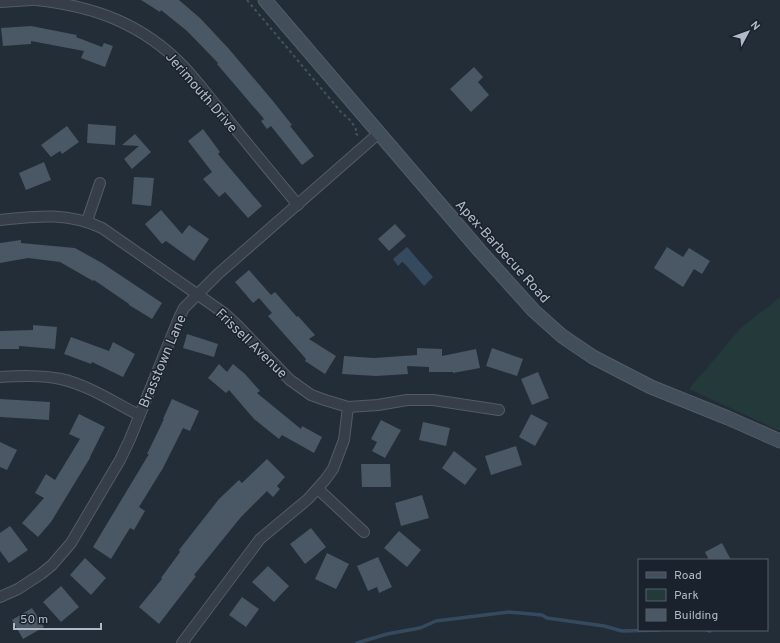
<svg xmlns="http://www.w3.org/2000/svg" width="780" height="643" viewBox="0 0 780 643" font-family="Overpass,sans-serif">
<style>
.green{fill:#243a3a}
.water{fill:#364a5f}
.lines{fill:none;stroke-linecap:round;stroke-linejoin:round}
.stream{stroke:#364a5f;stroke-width:3.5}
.building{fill:#4a5764}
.street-casing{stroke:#535c66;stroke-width:12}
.secondary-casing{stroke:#535c66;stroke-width:15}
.path{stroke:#415557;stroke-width:2;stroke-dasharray:3 3;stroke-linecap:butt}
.street{stroke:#353e49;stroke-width:10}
.secondary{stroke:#434e5b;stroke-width:13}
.labels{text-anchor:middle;stroke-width:3;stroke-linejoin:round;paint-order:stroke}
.street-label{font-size:14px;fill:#b0b9c5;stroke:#1a232d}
</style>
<rect width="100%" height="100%" fill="#222d38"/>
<!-- green -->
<polygon class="green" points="780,297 780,431 689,389 740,329"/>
<!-- water -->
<polygon class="water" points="407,247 433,277 424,286 405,264 402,262 398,266 393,259"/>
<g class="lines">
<!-- stream -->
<g class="stream">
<polyline points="707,630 710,631"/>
<polyline points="357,643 387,634 420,628 436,621 509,612 542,615 547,618 604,626 622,631 660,630"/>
</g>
</g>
<!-- building -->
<g class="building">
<polygon points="141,0 179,0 200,18 229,49 273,101 292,125 290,126 314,156 302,165 271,126 267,129 261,121 264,119 217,64 218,63 187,31 161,10 160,12"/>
<polygon points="31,26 77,35 76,37 102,47 104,43 113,46 105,67 81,58 84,51 31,41 31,44 3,46 1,28"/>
<polygon points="474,67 483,77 478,82 489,95 471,112 450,89"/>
<polygon points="88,124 116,126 115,145 87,143"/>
<polygon points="67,126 79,142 62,154 60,151 51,157 41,145"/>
<polygon points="203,129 220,152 218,154 262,206 248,218 225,192 219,197 203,179 212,172 188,141"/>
<polygon points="135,134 151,152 132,169 124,159 139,146 122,145"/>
<polygon points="44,162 51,180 26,190 19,173"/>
<polygon points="134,177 154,178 151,206 132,204"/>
<polygon points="161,210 182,234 189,225 209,239 194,261 166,241 162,244 145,224"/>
<polygon points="395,224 406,236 389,251 378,239"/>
<polygon points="21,240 21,243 75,248 102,263 162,303 152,319 129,305 129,304 94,280 93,281 60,262 28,258 0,263 0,243"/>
<polygon points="667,247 683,257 689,248 710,261 702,274 694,269 683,287 654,268"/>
<polygon points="249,270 271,295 275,292 297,317 298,316 315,335 309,339 336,356 325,374 305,361 306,359 268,316 272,313 259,298 253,303 235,282"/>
<polygon points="33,325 57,327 55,349 19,346 19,349 0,349 0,331 33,330"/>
<polygon points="187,334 218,344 214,357 183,348"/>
<polygon points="71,337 109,351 113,342 135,354 123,377 92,362 91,364 64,354"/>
<polygon points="417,348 442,349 442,356 476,349 480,368 453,373 453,372 429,372 429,367 407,366 408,374 376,376 342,374 344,356 374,358 417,355"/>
<polygon points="492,348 523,359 517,376 486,366"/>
<polygon points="219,364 227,372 233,364 245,374 260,391 257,393 301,429 302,426 322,437 314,453 282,435 279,439 254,419 229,390 226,393 208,378"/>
<polygon points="538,372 549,398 532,405 521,379"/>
<polygon points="0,399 50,402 49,420 0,417"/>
<polygon points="172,399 199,411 190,431 183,428 163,468 139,507 145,511 134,530 130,528 111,559 93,547 149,454 147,454 164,419 163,419"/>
<polygon points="79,414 105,427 90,457 90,458 51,522 38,537 22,523 44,498 35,493 46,474 55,480 80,439 69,434"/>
<polygon points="531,414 548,423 535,446 519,437"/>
<polygon points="381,420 401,430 385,458 372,451 377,442 371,439"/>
<polygon points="423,422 450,428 446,446 419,440"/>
<polygon points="0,442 17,450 7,470 0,467"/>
<polygon points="516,446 522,465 491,475 485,456"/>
<polygon points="454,451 477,469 465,485 442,468"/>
<polygon points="267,459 285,477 277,486 280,489 273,497 267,491 241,517 194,575 196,576 159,624 139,607 162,579 161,578 180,552 179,550 219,499 239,480 242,483"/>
<polygon points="361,464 390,464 391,487 362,487"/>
<polygon points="422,495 429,518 401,526 395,503"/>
<polygon points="10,526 28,550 9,563 0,551 0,533"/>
<polygon points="311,528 326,547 305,564 290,544"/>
<polygon points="399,531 421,550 407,567 384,548"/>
<polygon points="722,543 731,560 709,560 705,552"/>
<polygon points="327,553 349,564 336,589 315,579"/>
<polygon points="378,557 392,587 379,593 377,587 368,591 357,566"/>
<polygon points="85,558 106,578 91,595 70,575"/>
<polygon points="268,566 289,586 274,602 252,582"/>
<polygon points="61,586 79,607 61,622 43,602"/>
<polygon points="242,597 259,609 246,627 229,615"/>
<polygon points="32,608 44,627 23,639 12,620"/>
</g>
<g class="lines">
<defs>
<g id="street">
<path d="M36,0C94,6 143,24 184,67C199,83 211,100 225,116C249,146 274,176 298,205"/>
<polyline points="0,2 32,0"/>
<path d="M0,220C37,216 67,212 102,228L224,313L238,326L290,380L311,395L325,400L348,407L378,405L407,400H433L499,410"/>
<polyline points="87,221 100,183"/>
<path d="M0,377C20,376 41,375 61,379C88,385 115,403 139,415"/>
<polyline points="318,489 364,532"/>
<polyline points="0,597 18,589 41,574 52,565 71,543 120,460 130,439 179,318 184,308 218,274 379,133"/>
<polyline points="182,643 260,539 308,499 325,480 333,469 344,440 348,407"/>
</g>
<polyline id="secondary" points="265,0 480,251 534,311 562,336 593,357 651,387 728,418 780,441"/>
</defs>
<!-- street casing -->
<use href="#street" class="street-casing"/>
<!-- secondary casing -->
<use href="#secondary" class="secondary-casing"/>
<!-- path -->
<polyline class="path" points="247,0 341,112 351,121 356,129 355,133 359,136"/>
<!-- street -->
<use href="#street" class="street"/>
<!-- secondary -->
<use href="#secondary" class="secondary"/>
</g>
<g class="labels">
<!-- street labels -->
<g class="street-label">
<text transform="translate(202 92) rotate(49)" y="5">Jerimouth Drive</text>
<text transform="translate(503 251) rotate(48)" y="5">Apex-Barbecue Road</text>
<text transform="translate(252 343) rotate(44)" y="5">Frissell Avenue</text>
<text transform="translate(162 361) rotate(-67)" y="5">Brasstown Lane</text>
</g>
</g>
<!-- legend -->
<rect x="638" y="559" width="130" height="72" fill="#1a232d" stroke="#565f6a"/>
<rect x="646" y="572" width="20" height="6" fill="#434e5b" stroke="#565f6a"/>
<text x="674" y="579" font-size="12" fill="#b0b9c5">Road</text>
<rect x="646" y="589" width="20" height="12" fill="#243a3a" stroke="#565f6a"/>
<text x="674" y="599" font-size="12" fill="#b0b9c5">Park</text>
<rect x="646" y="609" width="20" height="12" fill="#4a5764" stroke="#565f6a"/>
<text x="674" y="619" font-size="12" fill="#b0b9c5">Building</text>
<!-- north arrow -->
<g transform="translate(748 32) rotate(49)" stroke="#1a232d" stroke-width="3" paint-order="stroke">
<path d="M0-3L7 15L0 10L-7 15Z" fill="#b0b9c5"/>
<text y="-6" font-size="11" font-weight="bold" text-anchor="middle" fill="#b0b9c5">N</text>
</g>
<!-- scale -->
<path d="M14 623v6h87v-6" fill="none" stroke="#b0b9c5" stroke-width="2"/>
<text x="20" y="623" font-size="12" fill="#b0b9c5" stroke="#1a232d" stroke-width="3" paint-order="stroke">50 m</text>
</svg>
